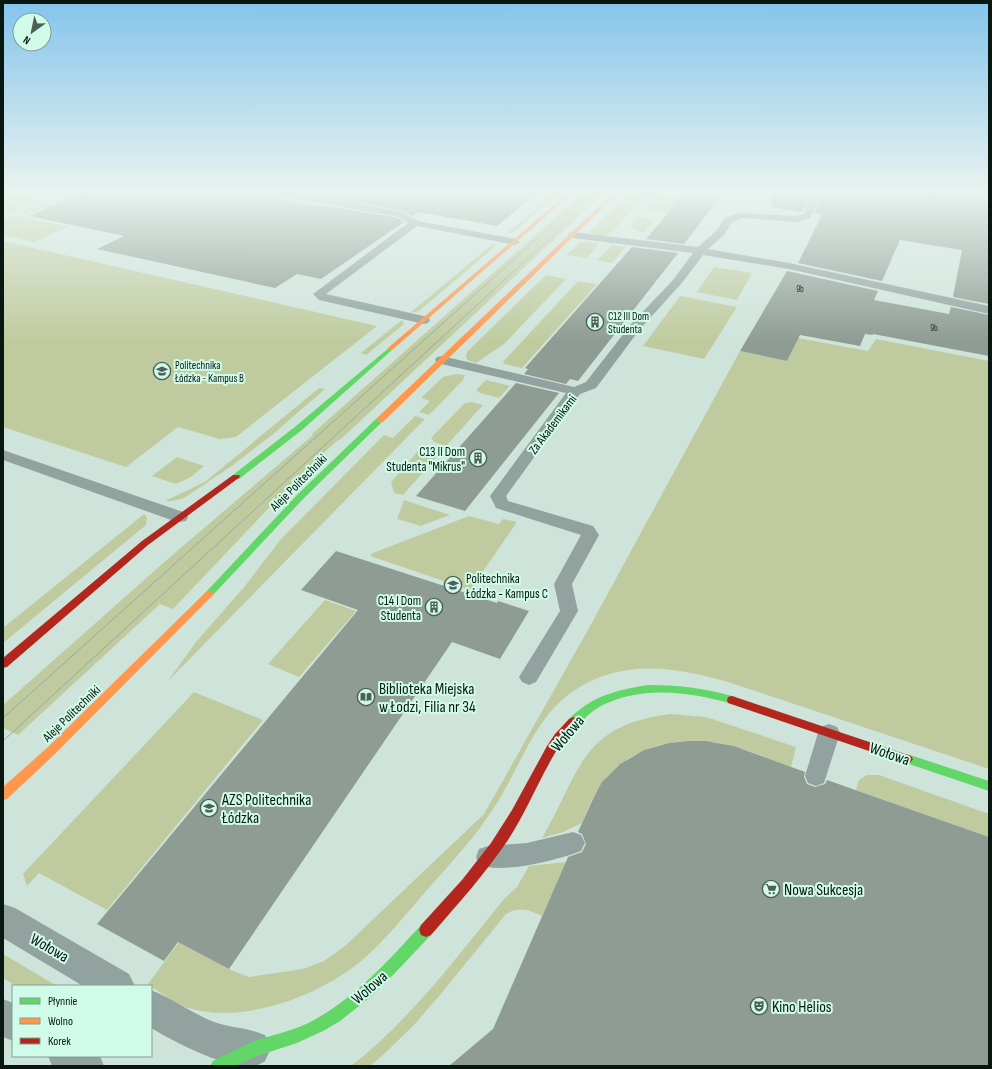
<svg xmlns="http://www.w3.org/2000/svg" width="992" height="1069" viewBox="0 0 992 1069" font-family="'Sofia Sans Condensed',sans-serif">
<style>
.green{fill:#bfcb9e}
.building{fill:#8e9c93}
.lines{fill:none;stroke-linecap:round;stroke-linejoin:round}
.lane{fill:#91a29f;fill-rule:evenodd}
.street{fill:#91a29f;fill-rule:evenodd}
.fast{fill:#63d668;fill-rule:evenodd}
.slow{fill:#ff974d;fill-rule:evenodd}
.jam{fill:#b3261e;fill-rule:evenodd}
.tram{stroke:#97a8a3;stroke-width:1}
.labels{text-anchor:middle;stroke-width:4;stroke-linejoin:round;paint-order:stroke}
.far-number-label{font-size:9px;fill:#2a3832}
.far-poi-label{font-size:11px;fill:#081711;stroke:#d1fbe9;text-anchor:start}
.street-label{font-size:13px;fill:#081711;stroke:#d1fbe9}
.poi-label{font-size:13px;fill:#081711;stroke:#d1fbe9;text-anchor:end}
.near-poi-label{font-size:16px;fill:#081711;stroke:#d1fbe9;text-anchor:start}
.near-street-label{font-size:16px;fill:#081711;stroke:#d1fbe9}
</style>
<rect width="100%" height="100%" fill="#cee4db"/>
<!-- green -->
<g class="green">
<polygon points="3,192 40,201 3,215"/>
<polygon points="555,192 561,192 514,232 505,235"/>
<polygon points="584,192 605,192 340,440 338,440 302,473 173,609 160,604 18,735 3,728 3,705 169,558 313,435 312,434"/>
<polygon points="630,192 650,192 612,232 604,237 589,233"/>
<polygon points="657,197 679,200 668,213 645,210"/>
<polygon points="44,202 54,204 26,215 16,213"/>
<polygon points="12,215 68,227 34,242 3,235 3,219"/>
<polygon points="639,216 654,221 644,232 637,231 630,226"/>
<polygon points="3,241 377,326 236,437 220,439 178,427 126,467 3,427"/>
<polygon points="580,242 598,243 596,248 586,258 567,255"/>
<polygon points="494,243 496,246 419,311 410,313"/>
<polygon points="612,245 626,247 612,263 597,260"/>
<polygon points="714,267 752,273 737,300 697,292"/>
<polygon points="546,275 566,279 504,344 476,363 467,360 466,356 467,352"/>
<polygon points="578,281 597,284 522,368 504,364 503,362"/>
<polygon points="680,296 737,307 704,359 643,346"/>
<polygon points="402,320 404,324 366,355 361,353"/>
<path d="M798,338L868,351L876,339L989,361V769L734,684C680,668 626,657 575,690C537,714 520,766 497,803C477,835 452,862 427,890C406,914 385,941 361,961C318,997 237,1027 183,1006C170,1000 159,992 148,984L179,942L229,969L249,977L303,969L324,961L345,946L484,814L589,628L740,351L787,361Z"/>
<polygon points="456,374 465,375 463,380 429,415 419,412 430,401 421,398 443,377"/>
<polygon points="486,380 510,386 499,398 480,393 476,390"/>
<polygon points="319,388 325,389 272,435 233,465 184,498 172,501 165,501 205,482"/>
<polygon points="472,402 483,405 446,446 434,442 431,438 465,403"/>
<polygon points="415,416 425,419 168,681 196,642 245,586 281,539 384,435 393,438"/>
<polygon points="418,451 426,451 439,454 403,495 394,493 391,482"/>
<polygon points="177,457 204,466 191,477 176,484 152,476"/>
<polygon points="404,500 450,515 421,526 397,519"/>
<polygon points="144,514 147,517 146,525 3,643 3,628"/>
<polygon points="469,516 499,524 503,519 517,522 470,590 370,556 373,553"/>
<polygon points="325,600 356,611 299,677 268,664"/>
<polygon points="194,692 263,720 107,910 39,873 27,886 23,874"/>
<path d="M671,714L706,717L796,747L791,767C772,760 753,752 734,746C688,734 632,742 603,782C594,794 588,809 582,823L563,832L542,838C581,771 580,725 671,714Z"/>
<polygon points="867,775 879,775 989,814 989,837 856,790 859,780"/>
<path d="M566,862L542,916C529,910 520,906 506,914L440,995L413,1026L383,1055L370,1066H351C411,1019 456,958 504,899L517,887L529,866Z"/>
<polygon points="3,954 57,986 16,986 3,978"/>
</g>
<!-- building -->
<g class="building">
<polygon points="85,192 238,192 319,207 322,205 398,218 404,222 321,279 297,274 275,288 97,249 124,236 29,216"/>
<polygon points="344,192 539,192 497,226 418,212 412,216 402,211 334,198"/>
<polygon points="686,192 724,192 684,244 646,239"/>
<polygon points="772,192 812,192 802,212 771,207"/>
<polygon points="824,192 920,192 952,197 953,194 989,199 989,304 953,297 962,250 900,240 882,281 798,263 822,215 814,213"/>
<polygon points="632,247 678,253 578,381 570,379 566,384 524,374 528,369 525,368"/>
<polygon points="787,271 878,291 874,300 949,314 951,307 989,315 989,356 873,334 873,335 865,334 860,346 800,335 787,361 740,351"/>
<polygon points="516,383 559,393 465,511 416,496"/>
<polygon points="336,551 497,603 498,601 529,611 500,659 452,642 229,969 178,942 164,961 97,924 358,610 301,590"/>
<polygon points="688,741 706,741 734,746 805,772 804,777 807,784 815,787 825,784 827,780 989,837 989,1066 449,1066 493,1029 568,857 582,852 586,844 582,834 578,832 594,797 602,782 620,764 644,750 669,743"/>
</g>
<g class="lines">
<!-- lane -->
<g class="lane">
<polygon points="272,192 294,192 402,212 418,221 515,239 520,242 515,245 417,226 326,294 428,317 430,320 428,323 424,324 319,300 313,294 408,223 399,217 276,195"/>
<polygon points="814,192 823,192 810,218 798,222 743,218 732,222 724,235 708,249 789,263 989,306 989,314 789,269 703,255 681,284 640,329 596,388 580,394 506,496 508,501 593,526 599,535 572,584 578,611 536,682 529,685 522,682 519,677 560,611 554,584 581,535 496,508 490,496 566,393 437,363 435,360 437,357 442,356 574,387 586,382 632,323 673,280 693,253 573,238 569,237 568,235 569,233 573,232 698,247 716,231 725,218 739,213 797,216 803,214"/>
<polygon points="3,450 186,513 188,517 186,521 180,522 174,521 3,460"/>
<polygon points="829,724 837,727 840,733 824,783 816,786 808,783 805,776 818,733 821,727"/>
<path d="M573,832L581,835L585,843L581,851C558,860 503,874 479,865L476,857L479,849L488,846L527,843Z"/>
</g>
<!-- street -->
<g class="street">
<polygon points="3,904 15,908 129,974 135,986 83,986 3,938"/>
<path d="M151,990C171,998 189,1011 209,1020C227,1028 247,1027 265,1035L271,1048L265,1061C262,1063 258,1065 254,1066C225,1069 175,1042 151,1028Z"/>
<polygon points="3,999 13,1003 13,1041 3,1037"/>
<polygon points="48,1056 100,1056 104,1066 52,1066"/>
</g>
<!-- fast -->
<g class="fast">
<polygon points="390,347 392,348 392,350 302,430 239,479 233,479 232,477 233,475 296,426"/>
<polygon points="377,418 383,418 384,420 304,498 212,596 206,596 204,594 206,592 298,494"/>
<path d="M648,685C677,685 704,688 732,696L736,697L737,700L736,703L732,704C694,693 649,686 610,702C604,704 597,708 592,712C586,716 581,724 575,726C572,727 572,726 569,725L567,722C570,717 574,714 578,711C598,694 623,689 648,685Z"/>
<polygon points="907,754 989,781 989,791 903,762 901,759 903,756"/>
<path d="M426,923L431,925L433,930L431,935L394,974L368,999L340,1021L325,1030L297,1043L257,1056L235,1066H210L213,1061C227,1054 242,1046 257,1040C276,1034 296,1030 314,1020C356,997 389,960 421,925Z"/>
</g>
<!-- slow -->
<g class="slow">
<polygon points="569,192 574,192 392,350 388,350 388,348"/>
<polygon points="614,192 619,192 383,422 377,422 377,418"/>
<polygon points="209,591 212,592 214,594 212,596 55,754 7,799 3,800 3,787 47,748 206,592"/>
</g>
<!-- jam -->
<g class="jam">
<polygon points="233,475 239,475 240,477 148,545 7,667 3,668 3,658 142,541"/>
<polygon points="732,696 911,756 913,759 911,762 907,764 728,703 727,700 728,697"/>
<path d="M573,717L577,719L579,722C573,733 561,742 555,753C538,782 526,812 508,840C485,874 458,904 431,935L426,937L421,935L419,930L421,925L462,880L491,843L512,810L547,746L555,734L569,719Z"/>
</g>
<!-- tram -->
<g class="tram">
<polyline points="3,718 589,192"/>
<polyline points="3,741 600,192"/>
</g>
</g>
<!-- sky -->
<linearGradient id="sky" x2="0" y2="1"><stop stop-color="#84c4ec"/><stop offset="0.56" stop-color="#e9f3ef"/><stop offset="1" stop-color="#e9f3ef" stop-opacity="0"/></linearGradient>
<rect width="992" height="342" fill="url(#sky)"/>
<!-- icons -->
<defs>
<symbol id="building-ring" viewBox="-11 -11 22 22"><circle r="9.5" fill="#d1fbe9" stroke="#4d5f58" stroke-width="1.5"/><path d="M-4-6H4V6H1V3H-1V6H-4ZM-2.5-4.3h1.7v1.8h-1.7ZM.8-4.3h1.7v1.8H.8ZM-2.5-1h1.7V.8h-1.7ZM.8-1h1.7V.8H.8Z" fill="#4d5f58"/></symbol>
<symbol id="university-ring" viewBox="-11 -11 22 22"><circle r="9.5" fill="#d1fbe9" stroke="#4d5f58" stroke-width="1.5"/><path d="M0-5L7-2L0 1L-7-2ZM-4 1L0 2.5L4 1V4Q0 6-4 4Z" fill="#4d5f58"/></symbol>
<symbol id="library-ring" viewBox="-11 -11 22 22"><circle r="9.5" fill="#d1fbe9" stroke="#4d5f58" stroke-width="1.5"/><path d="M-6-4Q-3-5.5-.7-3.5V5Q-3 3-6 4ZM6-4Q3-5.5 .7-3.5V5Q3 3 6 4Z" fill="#4d5f58"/></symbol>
<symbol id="supermarket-ring" viewBox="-11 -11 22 22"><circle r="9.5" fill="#d1fbe9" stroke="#4d5f58" stroke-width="1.5"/><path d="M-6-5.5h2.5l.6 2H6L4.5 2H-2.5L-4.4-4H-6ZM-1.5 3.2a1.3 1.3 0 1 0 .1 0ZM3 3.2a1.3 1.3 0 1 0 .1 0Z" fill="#4d5f58"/></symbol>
<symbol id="theatre-ring" viewBox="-11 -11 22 22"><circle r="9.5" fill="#d1fbe9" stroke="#4d5f58" stroke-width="1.5"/><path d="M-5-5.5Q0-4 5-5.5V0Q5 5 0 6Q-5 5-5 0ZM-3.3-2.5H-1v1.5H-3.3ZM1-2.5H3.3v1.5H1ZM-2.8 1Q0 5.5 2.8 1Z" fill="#4d5f58"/></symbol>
</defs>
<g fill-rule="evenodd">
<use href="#building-ring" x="585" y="312" width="20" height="20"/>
<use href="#university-ring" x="152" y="361" width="20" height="20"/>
<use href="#building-ring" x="468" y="448" width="20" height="20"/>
<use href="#university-ring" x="443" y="575" width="20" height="20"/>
<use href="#building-ring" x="424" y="597" width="20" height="20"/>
<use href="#library-ring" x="356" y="687" width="20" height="20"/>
<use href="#university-ring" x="199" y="798" width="20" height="20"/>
<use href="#supermarket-ring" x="761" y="879" width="20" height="20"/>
<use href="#theatre-ring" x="749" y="996" width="20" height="20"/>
</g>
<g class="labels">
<!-- far-number labels -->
<g class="far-number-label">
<text x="800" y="292">9b</text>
<text x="934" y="331">9b</text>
</g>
<!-- far-poi labels -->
<g class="far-poi-label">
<text x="608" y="320">C12 III Dom<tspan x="608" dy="13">Studenta</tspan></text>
<text x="175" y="369">Politechnika<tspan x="175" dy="13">Łódzka - Kampus B</tspan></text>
</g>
<!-- street labels -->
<g class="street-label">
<text transform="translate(552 424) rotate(-53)" y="5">Za Akademikami</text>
<text transform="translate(298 482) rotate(-45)" y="5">Aleje Politechniki</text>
<text transform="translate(71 713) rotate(-44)" y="5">Aleje Politechniki</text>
</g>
<!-- poi labels -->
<g class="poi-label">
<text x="465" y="456">C13 II Dom<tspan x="465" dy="15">Studenta "Mikrus"</tspan></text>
<text x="466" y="583" text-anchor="start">Politechnika<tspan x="466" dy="15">Łódzka - Kampus C</tspan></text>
<text x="421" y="605">C14 I Dom<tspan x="421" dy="15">Studenta</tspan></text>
</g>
<!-- near-poi labels -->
<g class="near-poi-label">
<text x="379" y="694">Biblioteka Miejska<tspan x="379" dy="18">w Łodzi, Filia nr 34</tspan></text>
<text x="222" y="805">AZS Politechnika<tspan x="222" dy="18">Łódzka</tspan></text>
<text x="784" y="895">Nowa Sukcesja</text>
<text x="772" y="1012">Kino Helios</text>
</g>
<!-- near-street labels -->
<g class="near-street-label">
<text transform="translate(567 733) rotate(-50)" y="6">Wołowa</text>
<text transform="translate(890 753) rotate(19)" y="6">Wołowa</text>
<text transform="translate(50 947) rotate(30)" y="6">Wołowa</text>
<text transform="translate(369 987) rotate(-41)" y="6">Wołowa</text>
</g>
</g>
<!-- border -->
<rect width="992" height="1069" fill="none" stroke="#081711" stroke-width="8"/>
<!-- legend -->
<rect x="12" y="985" width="140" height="72" fill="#d1fbe9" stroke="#81a093"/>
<rect x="20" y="998" width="20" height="6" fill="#63d668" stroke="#81a093"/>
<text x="48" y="1005" font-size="12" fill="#081711">Płynnie</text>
<rect x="20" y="1018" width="20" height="6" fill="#ff974d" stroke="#81a093"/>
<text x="48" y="1025" font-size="12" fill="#081711">Wolno</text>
<rect x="20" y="1038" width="20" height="6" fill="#b3261e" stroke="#81a093"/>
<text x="48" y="1045" font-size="12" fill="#081711">Korek</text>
<!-- north arrow -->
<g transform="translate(32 32) rotate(213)"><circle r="19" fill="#d1fbe9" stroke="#81a093"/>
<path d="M0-3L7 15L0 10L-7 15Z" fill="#4d5f58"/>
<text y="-6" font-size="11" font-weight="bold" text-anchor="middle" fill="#081711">N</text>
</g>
</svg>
